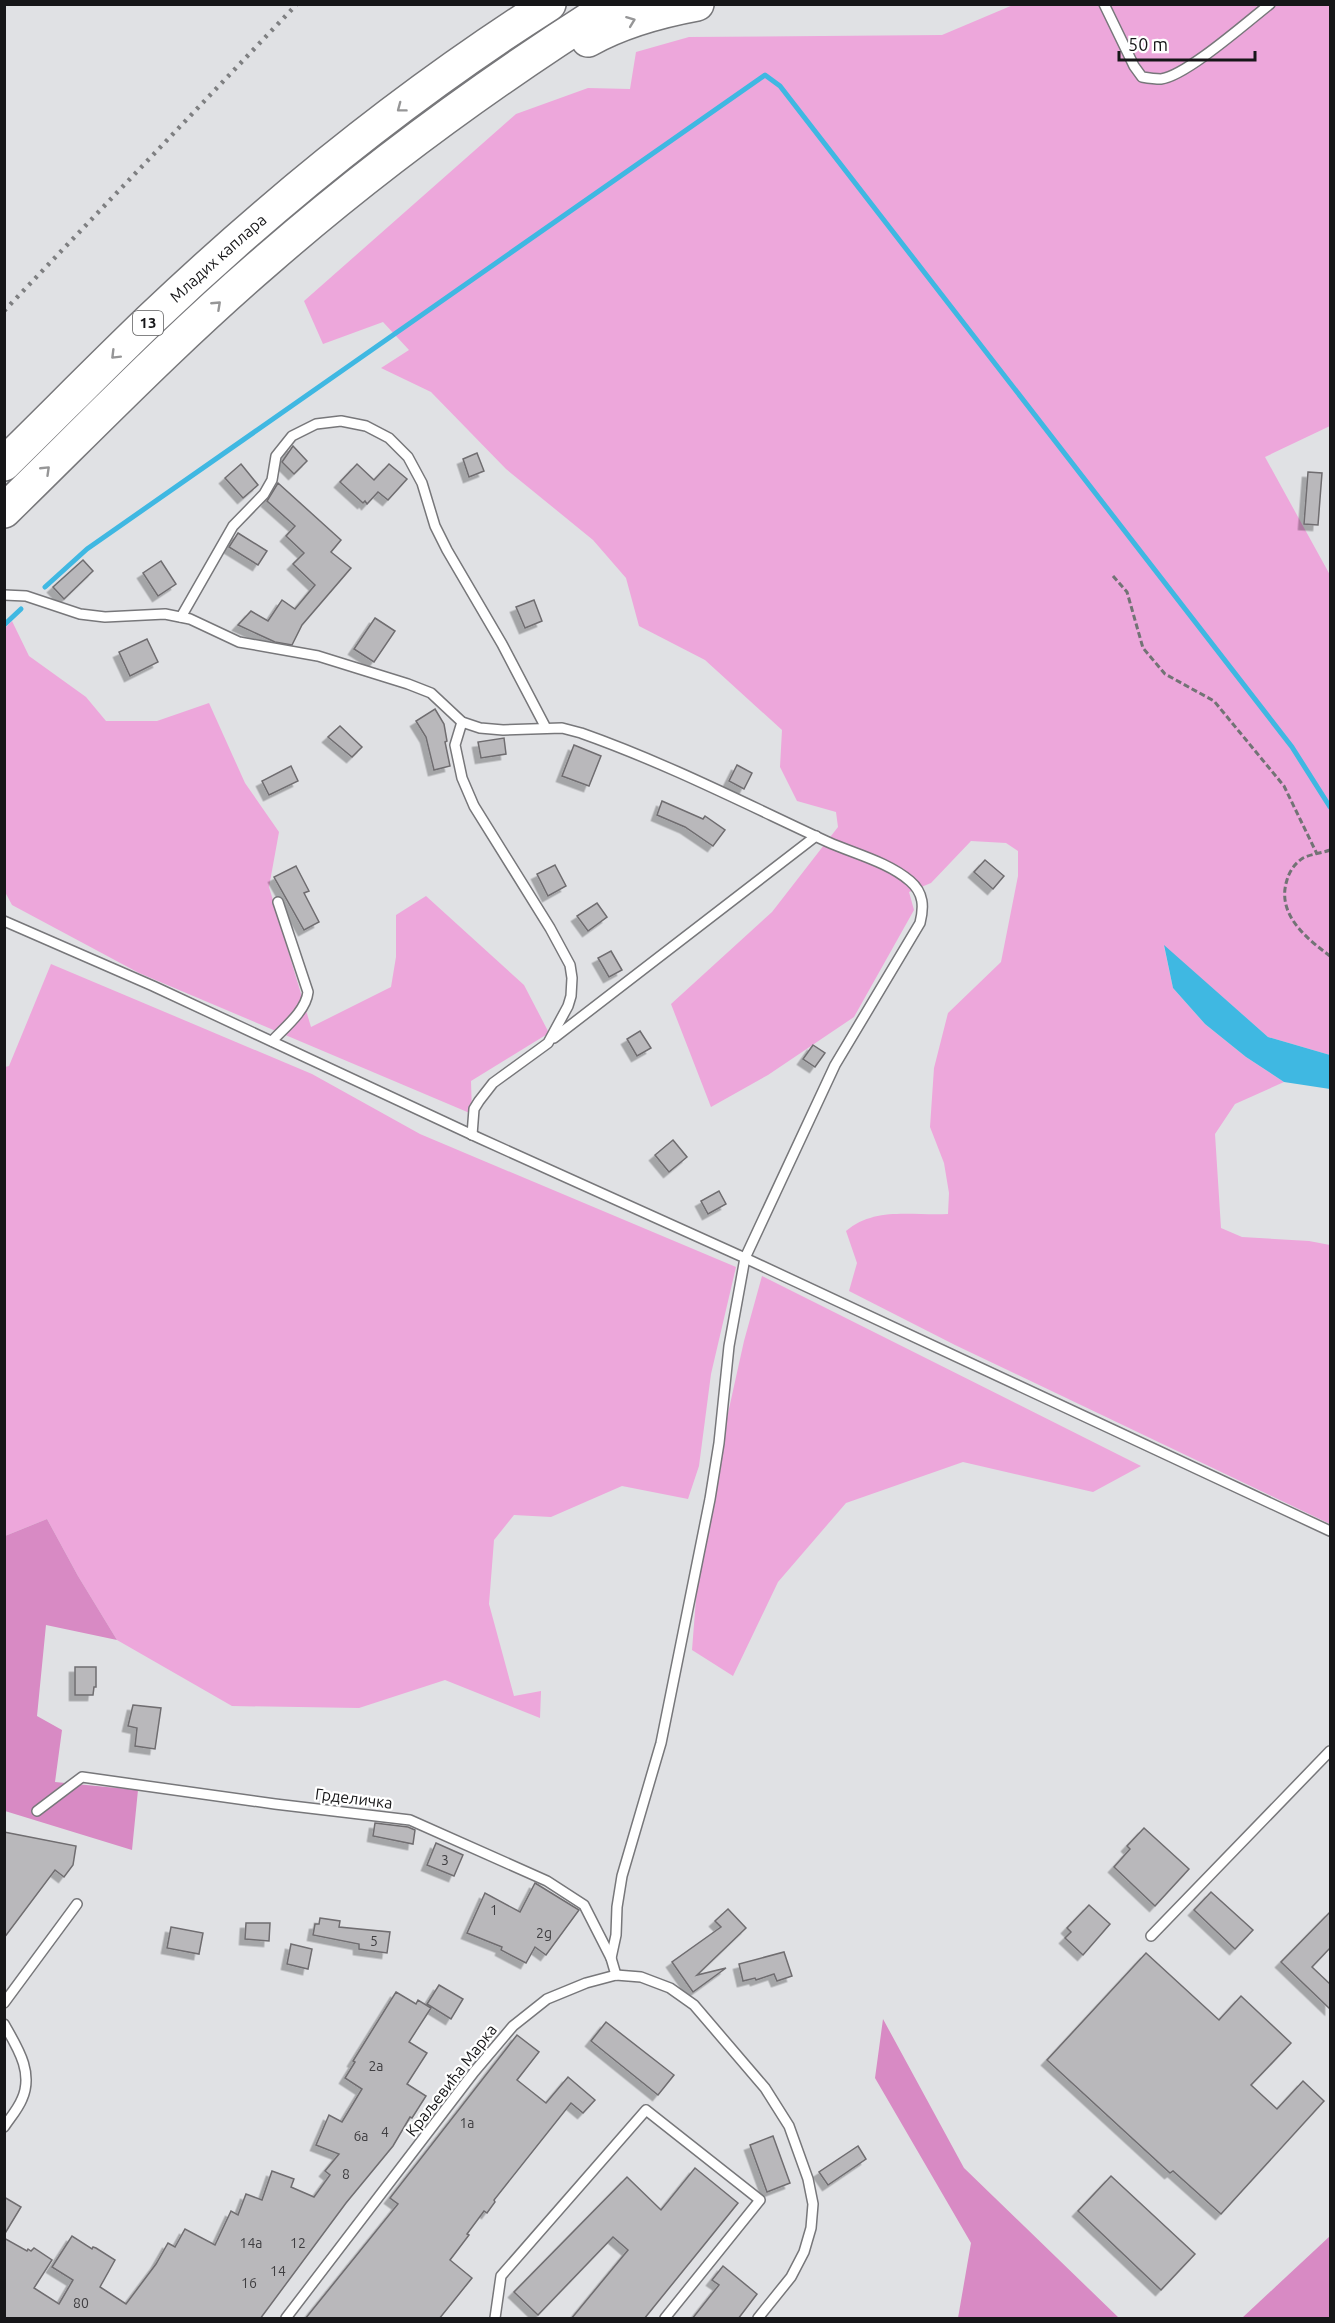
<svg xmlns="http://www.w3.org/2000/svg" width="1335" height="2323" viewBox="0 0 1335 2323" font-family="Ubuntu,sans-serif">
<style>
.green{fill:#eda7db}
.forest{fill:#d88ac4}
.water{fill:#3fb8e2}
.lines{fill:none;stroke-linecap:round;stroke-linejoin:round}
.stream{stroke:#3fb8e2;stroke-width:5}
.building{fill:#b9b8bb;stroke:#6f6d70;stroke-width:1.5;filter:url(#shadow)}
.lane-casing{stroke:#77777a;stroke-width:12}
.highway-casing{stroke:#77777a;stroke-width:36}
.path{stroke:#727375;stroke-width:3;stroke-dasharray:6 3;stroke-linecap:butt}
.lane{stroke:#fff;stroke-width:9}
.highway{stroke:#fff;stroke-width:33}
.rail{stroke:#7e7f81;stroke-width:4.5;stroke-dasharray:3 6;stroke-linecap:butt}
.oneway{stroke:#969697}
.labels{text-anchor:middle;stroke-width:4.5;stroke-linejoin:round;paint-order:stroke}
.number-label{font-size:14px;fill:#3f3e41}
.shield{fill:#fff;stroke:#5c5c5d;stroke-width:1.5}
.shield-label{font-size:15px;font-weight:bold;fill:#161618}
.street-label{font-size:16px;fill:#161618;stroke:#fff}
</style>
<defs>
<filter id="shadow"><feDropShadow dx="-5.5" dy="5.5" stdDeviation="0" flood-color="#0004"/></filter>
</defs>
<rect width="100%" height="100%" fill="#e0e1e4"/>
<!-- green -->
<g class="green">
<path d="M1013,5H1330V426L1265,457L1330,575V1055L1268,1037L1164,946L1173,988L1205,1024L1246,1057L1284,1082L1235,1104L1215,1134L1221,1228L1242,1237L1309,1241L1330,1245V1524L955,1345L849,1291L857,1263L846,1231C875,1206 913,1216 948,1214L949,1193L944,1163L930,1127L934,1068L948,1013L1001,962L1018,876V851L1006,843L971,841L931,883L909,892L914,910L854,1017L768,1075L711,1107L671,1004L772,912L838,827L836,812L797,801L780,767L782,730L705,660L639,626L626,578L593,540L506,469L431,392L381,368L409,350L383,322L323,344L304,301L516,114L588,88L630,89L636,52L689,37L942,35Z"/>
<polygon points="12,621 29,656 86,697 106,721 157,721 209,703 245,783 279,832 269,887 311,1027 391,987 396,957 396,915 426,896 524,985 549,1033 471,1081 472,1114 139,973 12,905 4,890 4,629"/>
<polygon points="51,964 312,1074 420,1134 736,1267 711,1374 699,1466 688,1499 622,1486 551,1517 514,1515 494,1540 489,1604 514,1696 541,1691 540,1718 445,1680 359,1708 232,1706 117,1640 78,1576 47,1519 5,1536 5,1067 9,1066"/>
<polygon points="762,1276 1141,1466 1093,1492 963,1462 846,1503 778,1582 733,1676 692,1650 701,1535 744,1341"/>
</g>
<!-- forest -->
<g class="forest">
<polygon points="47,1519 78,1576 117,1640 46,1625 37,1716 62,1730 55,1782 138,1790 132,1850 5,1811 5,1536"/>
<polygon points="883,2019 964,2168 1119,2318 958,2318 971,2243 875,2078"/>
<polygon points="1330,2236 1330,2318 1242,2318"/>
</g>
<!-- water -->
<polygon class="water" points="1164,945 1268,1037 1330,1055 1330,1089 1284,1082 1246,1057 1205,1024 1173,988"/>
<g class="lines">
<!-- stream -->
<g class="stream">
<polyline points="45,587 87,549 765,75 780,86 1292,747 1330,807"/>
<polyline points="4,625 21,609"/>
</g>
</g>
<!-- building -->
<g class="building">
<polygon points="293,446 307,461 294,474 282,462"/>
<polygon points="477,453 484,471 469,477 463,459"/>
<polygon points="241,464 258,485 243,498 225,478"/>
<polygon points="357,464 374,480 389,464 407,479 388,500 378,492 367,504 365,501 363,503 340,482"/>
<polygon points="1308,472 1322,473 1318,525 1304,524"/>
<polygon points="278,483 341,540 331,552 351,568 302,625 292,645 275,642 238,625 251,611 268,621 282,600 295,609 315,585 293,564 304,553 286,536 295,526 267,501"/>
<polygon points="238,533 267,551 258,565 229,547"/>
<polygon points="83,560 93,571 64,599 53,587"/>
<polygon points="161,561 176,584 158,596 143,573"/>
<polygon points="534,600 542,621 525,628 516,607"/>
<polygon points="375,618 395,631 374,662 354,649"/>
<polygon points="147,639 158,662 130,676 119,652"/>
<polygon points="435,709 444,724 447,741 445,742 450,766 434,770 426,737 416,721"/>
<polygon points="340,726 362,747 352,757 328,737"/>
<polygon points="504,738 506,754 481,758 478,742"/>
<polygon points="574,745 601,756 589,786 562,776"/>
<polygon points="737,765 752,773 744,789 729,781"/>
<polygon points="291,766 298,781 269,795 262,781"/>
<polygon points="662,801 703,819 705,816 725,830 713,846 685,827 657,815"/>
<polygon points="985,860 1004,876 993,889 974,872"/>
<polygon points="555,865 566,886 548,896 537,874"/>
<polygon points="296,866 309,891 304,893 319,922 304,930 274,877"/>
<polygon points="597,903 607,917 588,931 577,916"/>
<polygon points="611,951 622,970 609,977 598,958"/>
<polygon points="640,1031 651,1048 637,1056 627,1039"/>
<polygon points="813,1045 825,1053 815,1067 803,1059"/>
<polygon points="673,1140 687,1157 669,1172 655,1155"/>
<polygon points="719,1191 726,1204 708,1214 701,1201"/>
<polygon points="75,1667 96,1667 96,1687 94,1687 93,1695 75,1695"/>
<polygon points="133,1705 161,1708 155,1749 135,1746 137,1728 128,1726"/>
<polygon points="375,1823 408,1827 415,1830 413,1844 373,1836"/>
<polygon points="1144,1828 1189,1869 1155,1906 1114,1867 1130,1849 1127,1846"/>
<polygon points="4,1832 76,1846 73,1865 64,1877 55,1870 4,1938"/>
<polygon points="436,1843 463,1855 454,1876 427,1865"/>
<polygon points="535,1883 579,1910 546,1955 535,1947 526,1963 501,1950 502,1947 467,1933 485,1893 520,1912"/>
<polygon points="1211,1892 1253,1930 1235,1949 1194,1910"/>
<polygon points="1089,1905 1110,1924 1083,1955 1065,1938 1071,1932 1067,1928"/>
<polygon points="728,1909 746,1928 697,1975 726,1968 693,1992 672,1962 721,1927 715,1921"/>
<polygon points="1330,1912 1330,1948 1312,1967 1330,1984 1330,2009 1281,1962"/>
<polygon points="320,1918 340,1921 339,1927 390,1932 387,1953 359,1949 359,1944 313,1935 315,1924 319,1924"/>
<polygon points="246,1923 270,1923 269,1941 245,1939"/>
<polygon points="171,1927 203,1933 199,1954 167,1948"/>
<polygon points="291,1944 312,1949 308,1969 287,1964"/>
<polygon points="784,1952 792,1976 777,1981 774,1974 756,1980 755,1978 743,1981 739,1964"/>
<polygon points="1146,1953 1219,2020 1241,1996 1291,2043 1251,2085 1277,2109 1303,2081 1324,2101 1221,2214 1173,2171 1170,2173 1047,2060"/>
<polygon points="439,1985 463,1999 451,2019 427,2004"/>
<polygon points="396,1992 416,2004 418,2000 431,2008 409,2042 427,2053 407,2084 426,2096 412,2118 410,2117 393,2146 346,2203 260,2319 4,2319 4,2238 27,2251 28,2249 31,2251 34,2248 52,2260 34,2288 59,2304 73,2280 52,2267 72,2236 92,2249 93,2247 96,2248 115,2260 100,2287 126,2304 156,2264 168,2243 175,2247 185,2229 215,2245 231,2211 238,2215 246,2194 262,2200 272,2171 294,2179 291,2187 314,2197 330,2175 325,2171 339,2154 316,2145 329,2115 342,2122 362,2089 345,2078 355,2062 353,2061"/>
<polygon points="606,2022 674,2075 658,2095 591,2041"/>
<polygon points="517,2035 539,2052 517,2080 546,2103 568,2077 595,2100 583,2113 571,2103 494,2200 495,2202 487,2213 484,2211 467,2234 469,2235 450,2260 472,2278 439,2319 305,2319 398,2204 390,2198"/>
<polygon points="773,2136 790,2183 767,2192 750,2145"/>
<polygon points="858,2146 866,2159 828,2185 819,2172"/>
<polygon points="695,2168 738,2203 644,2319 571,2319 628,2250 613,2237 538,2315 514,2292 627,2177 661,2210"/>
<polygon points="1111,2176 1195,2254 1161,2290 1078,2211"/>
<polygon points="4,2197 21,2207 4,2235"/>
<polygon points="723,2266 757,2294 738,2319 692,2319 719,2285 712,2280"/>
</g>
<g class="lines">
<defs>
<g id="lane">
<path d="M1104,4L1134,66L1142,77C1148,78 1155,79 1161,79C1186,76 1247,22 1270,4"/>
<path d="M4,595L26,596L80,614L105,617L165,614L190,619L239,642L318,656L408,684L431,693L462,722L480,728L503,730L562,728L581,733C666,763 746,804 828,842C855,854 888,862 910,881C924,893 924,907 920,923L835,1065L745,1258L1330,1531"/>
<polyline points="181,617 233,526 264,494 272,480 276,456 292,436 316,424 341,421 366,426 389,438 408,457 422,483 435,526 447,550 502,644 546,728"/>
<polyline points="462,722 455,745 462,778 474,806 550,928 570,965 572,978 571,996 568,1006 548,1043 493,1083 479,1101 474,1109 472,1135"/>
<polyline points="4,921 153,986 479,1138 745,1258 729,1346 719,1443 710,1499 661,1743 622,1876 617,1907 616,1935 611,1958"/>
<polyline points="554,1038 816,836"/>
<path d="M272,1041C284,1028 306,1011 308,992L278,902"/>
<polyline points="37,1811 82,1777 275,1804 410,1820 547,1881 584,1905 611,1958 616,1975"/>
<polyline points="1151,1936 1330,1751"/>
<polyline points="4,2003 77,1904"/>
<path d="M4,2024C17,2047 34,2072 22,2099C18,2109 10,2118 4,2127"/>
<polyline points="286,2318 474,2072 513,2026 547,1999 586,1983 616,1975 641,1977 670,1988 694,2005 765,2088 789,2126 808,2179 813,2204 811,2228 804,2252 791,2277 758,2318"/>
<polyline points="495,2318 501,2276 646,2110 760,2200 665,2318"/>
</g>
<g id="highway">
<path d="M588,40C622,21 659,11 697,4"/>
<path id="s1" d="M4,464C53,416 101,367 150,320C273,203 406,95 549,4"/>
<path d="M4,511C91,426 175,339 267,260C375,166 491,81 613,4"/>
</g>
</defs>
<!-- lane casing -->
<use href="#lane" class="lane-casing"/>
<!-- highway casing -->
<use href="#highway" class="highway-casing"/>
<!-- path -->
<g class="path">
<polyline points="1113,576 1127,592 1143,648 1165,674 1214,701 1284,786 1317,854"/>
<path d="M1330,850C1322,853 1311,854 1303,858C1295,863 1289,872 1287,880C1276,914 1306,938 1330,956"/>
</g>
<!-- lane -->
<use href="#lane" class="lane"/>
<!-- highway -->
<use href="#highway" class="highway"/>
<!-- rail -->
<polyline class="rail" points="4,311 297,4"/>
</g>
<!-- one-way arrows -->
<defs><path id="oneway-chevron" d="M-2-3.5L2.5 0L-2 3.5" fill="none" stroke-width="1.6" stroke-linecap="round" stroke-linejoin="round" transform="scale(1.5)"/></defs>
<g class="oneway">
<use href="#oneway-chevron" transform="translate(631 21) rotate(-21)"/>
<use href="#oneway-chevron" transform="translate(401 108) rotate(143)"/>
<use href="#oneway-chevron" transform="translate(217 305) rotate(-43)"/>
<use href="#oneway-chevron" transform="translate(115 355) rotate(135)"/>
<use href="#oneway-chevron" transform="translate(46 470) rotate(-44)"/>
</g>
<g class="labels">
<!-- number labels -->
<g class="number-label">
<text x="445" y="1865">3</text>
<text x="494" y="1915">1</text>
<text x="544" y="1938">2g</text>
<text x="374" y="1946">5</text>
<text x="376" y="2071">2a</text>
<text x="467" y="2128">1a</text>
<text x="385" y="2137">4</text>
<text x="361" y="2141">6a</text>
<text x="346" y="2179">8</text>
<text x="251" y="2248">14a</text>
<text x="298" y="2248">12</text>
<text x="278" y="2276">14</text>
<text x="249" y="2288">16</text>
<text x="81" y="2308">80</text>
</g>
<!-- shield labels -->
<rect class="shield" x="133" y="311" width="30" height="24" rx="4.5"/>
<g class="shield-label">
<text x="148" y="328">13</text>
</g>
<!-- street labels -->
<g class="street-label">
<text dy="6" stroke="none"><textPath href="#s1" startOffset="297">Младих каплара</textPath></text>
<text transform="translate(354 1798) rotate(7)" y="6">Грделичка</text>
<text transform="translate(451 2080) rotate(-52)" y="6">Краљевића Марка</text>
</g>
</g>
<!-- border -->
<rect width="1335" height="2323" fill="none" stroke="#161618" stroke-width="12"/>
<!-- scale -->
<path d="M1119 51v9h136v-9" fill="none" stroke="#161618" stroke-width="3"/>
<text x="1128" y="51" font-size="18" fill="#161618" stroke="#ffffff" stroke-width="4.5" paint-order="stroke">50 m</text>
</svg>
